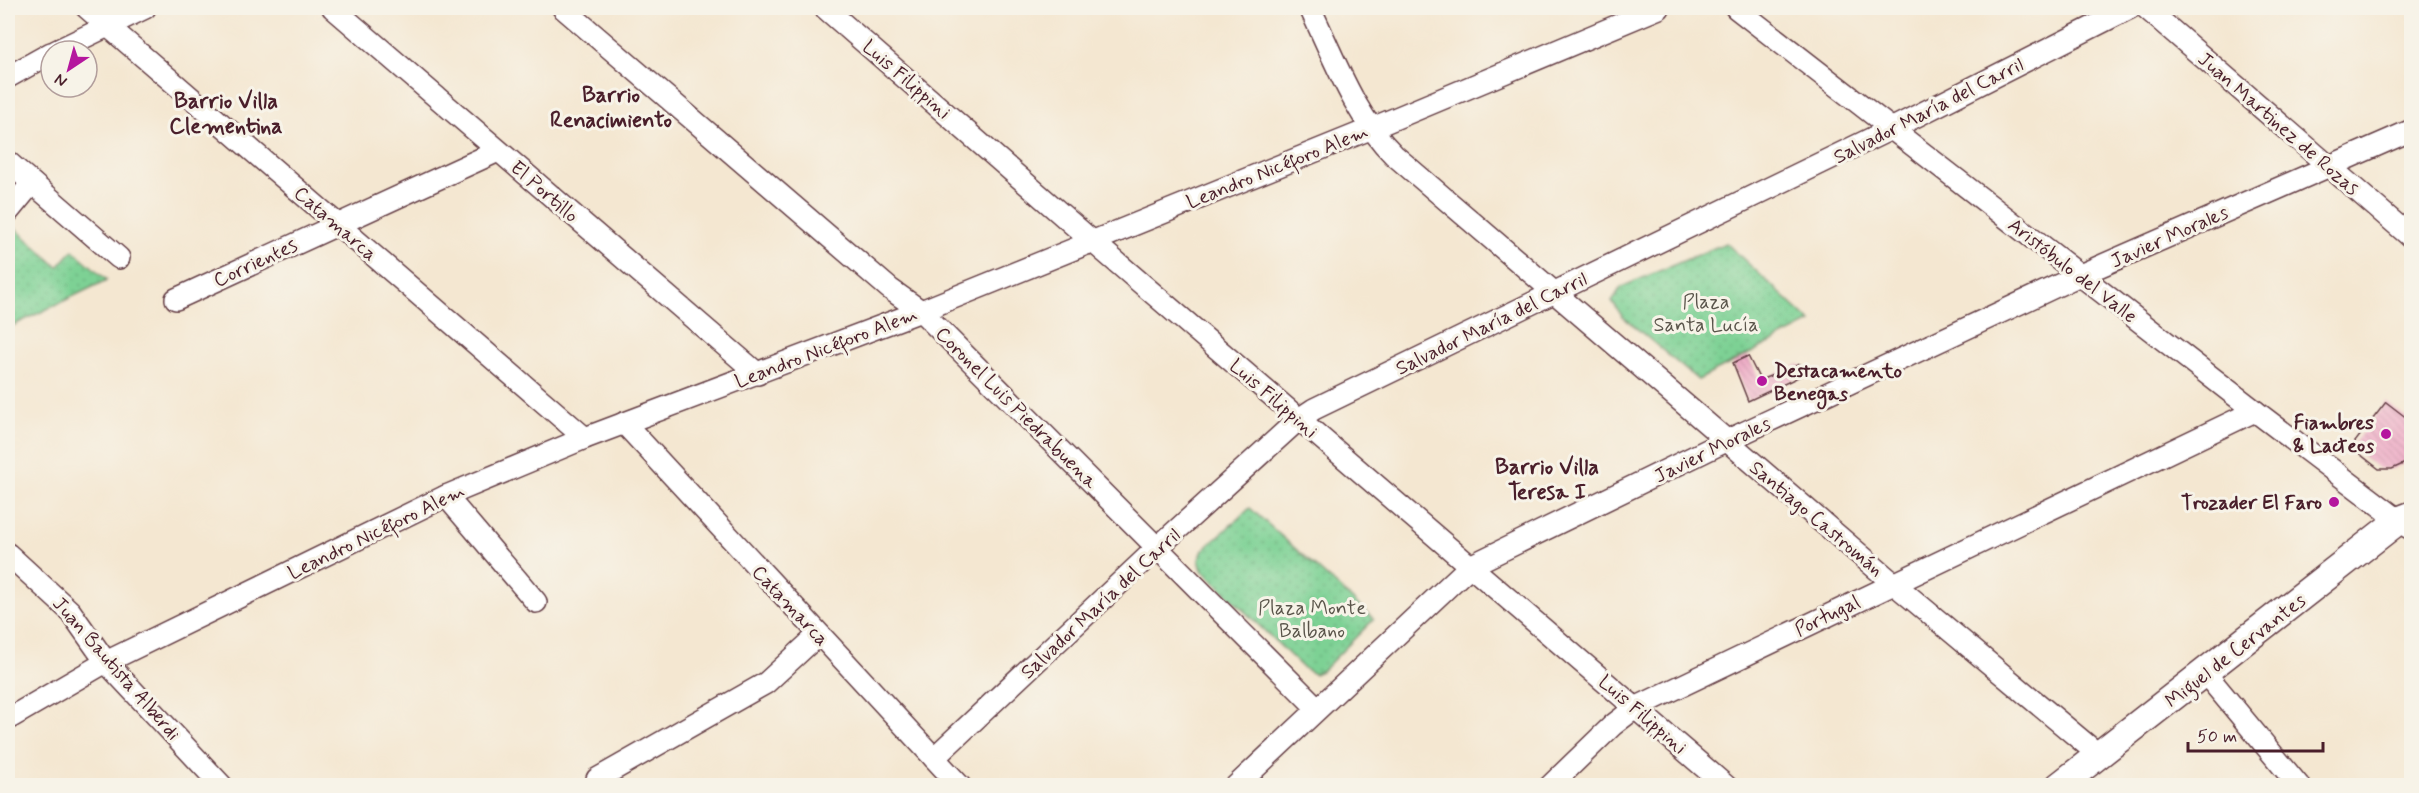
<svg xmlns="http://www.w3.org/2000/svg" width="2419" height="793" viewBox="0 0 2419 793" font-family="Mynerve,sans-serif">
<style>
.park{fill:url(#park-dots);stroke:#647860;stroke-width:1.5}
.building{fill:url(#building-back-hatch)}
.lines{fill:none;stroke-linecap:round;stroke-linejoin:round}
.minor-casing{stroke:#643d44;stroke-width:24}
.major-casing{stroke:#643d44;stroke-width:30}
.path{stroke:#643d44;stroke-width:3;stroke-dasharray:1.5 4.5;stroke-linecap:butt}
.minor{stroke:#fff;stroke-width:21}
.major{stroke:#fff;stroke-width:27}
.poi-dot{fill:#b5179e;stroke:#f7f3e8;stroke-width:2}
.labels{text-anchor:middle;stroke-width:6;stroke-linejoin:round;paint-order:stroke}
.street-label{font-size:20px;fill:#4a1f2b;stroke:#f7f3e8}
.park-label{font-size:20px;fill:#59544a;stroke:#f7f3e8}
.poi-label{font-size:20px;font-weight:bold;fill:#4a1f2b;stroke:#f7f3e8;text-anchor:end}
.quarter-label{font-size:22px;font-weight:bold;fill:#4a1f2b;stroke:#f7f3e8}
</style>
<defs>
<pattern id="park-dots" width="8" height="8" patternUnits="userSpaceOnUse" patternTransform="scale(1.5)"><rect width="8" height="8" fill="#7dd194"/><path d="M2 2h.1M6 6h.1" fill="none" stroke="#6eb380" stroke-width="1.8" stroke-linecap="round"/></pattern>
<pattern id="building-back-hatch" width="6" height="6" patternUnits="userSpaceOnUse" patternTransform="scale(1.5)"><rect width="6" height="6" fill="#efadc7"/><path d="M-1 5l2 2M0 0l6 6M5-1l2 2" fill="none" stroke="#ce94ab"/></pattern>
</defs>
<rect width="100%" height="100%" fill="#f7f3e8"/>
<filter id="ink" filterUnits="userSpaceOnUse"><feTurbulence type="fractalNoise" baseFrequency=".0167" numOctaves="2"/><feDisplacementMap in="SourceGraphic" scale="12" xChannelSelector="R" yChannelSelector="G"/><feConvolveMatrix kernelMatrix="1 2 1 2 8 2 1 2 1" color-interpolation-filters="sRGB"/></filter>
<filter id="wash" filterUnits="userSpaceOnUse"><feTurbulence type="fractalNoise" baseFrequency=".008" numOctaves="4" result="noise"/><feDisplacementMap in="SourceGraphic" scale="24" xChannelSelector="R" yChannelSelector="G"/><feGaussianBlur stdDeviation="1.35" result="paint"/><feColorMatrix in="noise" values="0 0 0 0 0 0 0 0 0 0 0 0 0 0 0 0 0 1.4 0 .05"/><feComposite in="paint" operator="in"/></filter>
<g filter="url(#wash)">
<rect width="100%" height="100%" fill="#f4e7d1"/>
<!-- park -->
<g class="park">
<polygon points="14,227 58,267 73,250 107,280 8,328 8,234"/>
<polygon points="1726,243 1811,322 1698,380 1622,316 1612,301 1621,287"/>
<polygon points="1250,508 1374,619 1323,670 1314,674 1303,668 1202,570 1199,560 1203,550"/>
</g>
<g id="blocks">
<!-- building -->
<g class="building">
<polygon points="1748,356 1760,380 1800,364 1805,374 1748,401 1733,363"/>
<polygon points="2386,402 2412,422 2412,460 2392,469 2379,469 2351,447"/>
</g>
</g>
</g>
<g filter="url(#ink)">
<use href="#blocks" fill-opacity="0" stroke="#643d44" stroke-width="1.5"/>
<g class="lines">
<defs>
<g id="minor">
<polyline points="87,8 585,438"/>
<polyline points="333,8 758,374"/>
<polyline points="563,8 890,289 921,311 1317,708"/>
<polyline points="825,8 1092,241 1726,786"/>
<path d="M1310,8C1334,58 1354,115 1394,155L1893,583L2099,755"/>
<polyline points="1736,8 2255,411 2409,528"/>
<polyline points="2146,8 2412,238"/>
<polyline points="56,51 145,8"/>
<polyline points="8,77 51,53"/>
<polyline points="8,162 119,258"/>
<polyline points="8,212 32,183"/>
<polyline points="176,299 498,151"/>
<polyline points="624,423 960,786"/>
<polyline points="446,496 536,602"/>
<polyline points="8,554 70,611 106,662 222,786"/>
<polyline points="2205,673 2299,786"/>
<polyline points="8,719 106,662 446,496 585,438 921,311 1370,129 1659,8"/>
<polyline points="934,758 1157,548 1299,419 1314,409 1891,129 2130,8"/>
<polyline points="597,779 766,683 818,635"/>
<polyline points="1236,786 1470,566 1726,441 2080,275 2412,130"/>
<polyline points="1550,786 1613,725 1635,708 2255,411"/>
</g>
<polyline id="major" points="2059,786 2399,520 2412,515"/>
</defs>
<!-- minor casing -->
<use href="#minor" class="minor-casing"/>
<!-- major casing -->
<use href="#major" class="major-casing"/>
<!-- path -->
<polyline class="path" points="2032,786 2038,781"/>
<!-- minor -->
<use href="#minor" class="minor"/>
<!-- major -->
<use href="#major" class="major"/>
</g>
</g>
<!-- markers -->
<g class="poi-dot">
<circle cx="1762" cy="381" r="6"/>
<circle cx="2386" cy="434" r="6"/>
<circle cx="2334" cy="502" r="6"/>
</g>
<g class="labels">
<!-- street labels -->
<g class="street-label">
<text transform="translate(907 79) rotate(41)" y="7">Luis Filippini</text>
<text transform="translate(1928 110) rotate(-27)" y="7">Salvador María del Carril</text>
<text transform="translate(2279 123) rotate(41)" y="7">Juan Martinez de Rozas</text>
<text transform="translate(1277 166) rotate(-22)" y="7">Leandro Nicéforo Alem</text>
<text transform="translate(545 191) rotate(41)" y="7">El Portillo</text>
<text transform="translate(336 223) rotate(41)" y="7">Catamarca</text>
<text transform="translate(2169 236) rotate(-24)" y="7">Javier Morales</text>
<text transform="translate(255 262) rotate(-25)" y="7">Corrientes</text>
<text transform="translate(2073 270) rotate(38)" y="7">Aristóbulo del Valle</text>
<text transform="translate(1491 323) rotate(-26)" y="7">Salvador María del Carril</text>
<text transform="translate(826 347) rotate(-21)" y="7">Leandro Nicéforo Alem</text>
<text transform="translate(1274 398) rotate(41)" y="7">Luis Filippini</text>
<text transform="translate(1017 407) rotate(45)" y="7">Coronel Luis Piedrabuena</text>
<text transform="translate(1712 449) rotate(-26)" y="7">Javier Morales</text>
<text transform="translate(1817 518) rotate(40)" y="7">Santiago Castromán</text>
<text transform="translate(376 531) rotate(-26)" y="7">Leandro Nicéforo Alem</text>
<text transform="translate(1100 603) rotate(-43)" y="7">Salvador María del Carril</text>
<text transform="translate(791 605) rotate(47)" y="7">Catamarca</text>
<text transform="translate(1827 615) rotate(-26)" y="7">Portugal</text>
<text transform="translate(2235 650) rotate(-38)" y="7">Miguel de Cervantes</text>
<text transform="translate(117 668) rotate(49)" y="7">Juan Bautista Alberdi</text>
<text transform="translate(1643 714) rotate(41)" y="7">Luis Filippini</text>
</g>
<!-- park labels -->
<g class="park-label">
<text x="1706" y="308">Plaza<tspan x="1706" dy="23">Santa Lucía</tspan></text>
<text x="1312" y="614">Plaza Monte<tspan x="1312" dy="23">Balbano</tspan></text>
</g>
<!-- poi labels -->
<g class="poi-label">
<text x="1774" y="377" text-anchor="start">Destacamento<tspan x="1774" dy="23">Benegas</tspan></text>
<text x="2374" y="429">Fiambres<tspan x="2374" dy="23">&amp; Lacteos</tspan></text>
<text x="2322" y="509">Trozader El Faro</text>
</g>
<!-- quarter labels -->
<g class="quarter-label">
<text x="611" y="102">Barrio<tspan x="611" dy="25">Renacimiento</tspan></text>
<text x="226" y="108">Barrio Villa<tspan x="226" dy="25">Clementina</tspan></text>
<text x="1547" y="474">Barrio Villa<tspan x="1547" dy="25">Teresa I</tspan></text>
</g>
</g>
<!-- margin -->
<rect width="2419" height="793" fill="none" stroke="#f7f3e8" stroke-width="30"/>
<!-- north arrow -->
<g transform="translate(69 69) rotate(216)"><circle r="28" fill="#f7f3e8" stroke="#b29e9c" stroke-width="1.5"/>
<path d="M0-4.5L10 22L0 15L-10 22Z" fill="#b5179e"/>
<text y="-9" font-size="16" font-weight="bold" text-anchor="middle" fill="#4a1f2b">N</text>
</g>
<!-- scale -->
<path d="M2188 742v9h135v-9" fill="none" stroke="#4a1f2b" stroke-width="3"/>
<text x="2197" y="742" font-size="18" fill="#4a1f2b" stroke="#f7f3e8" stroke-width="4.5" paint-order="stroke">50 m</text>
</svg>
